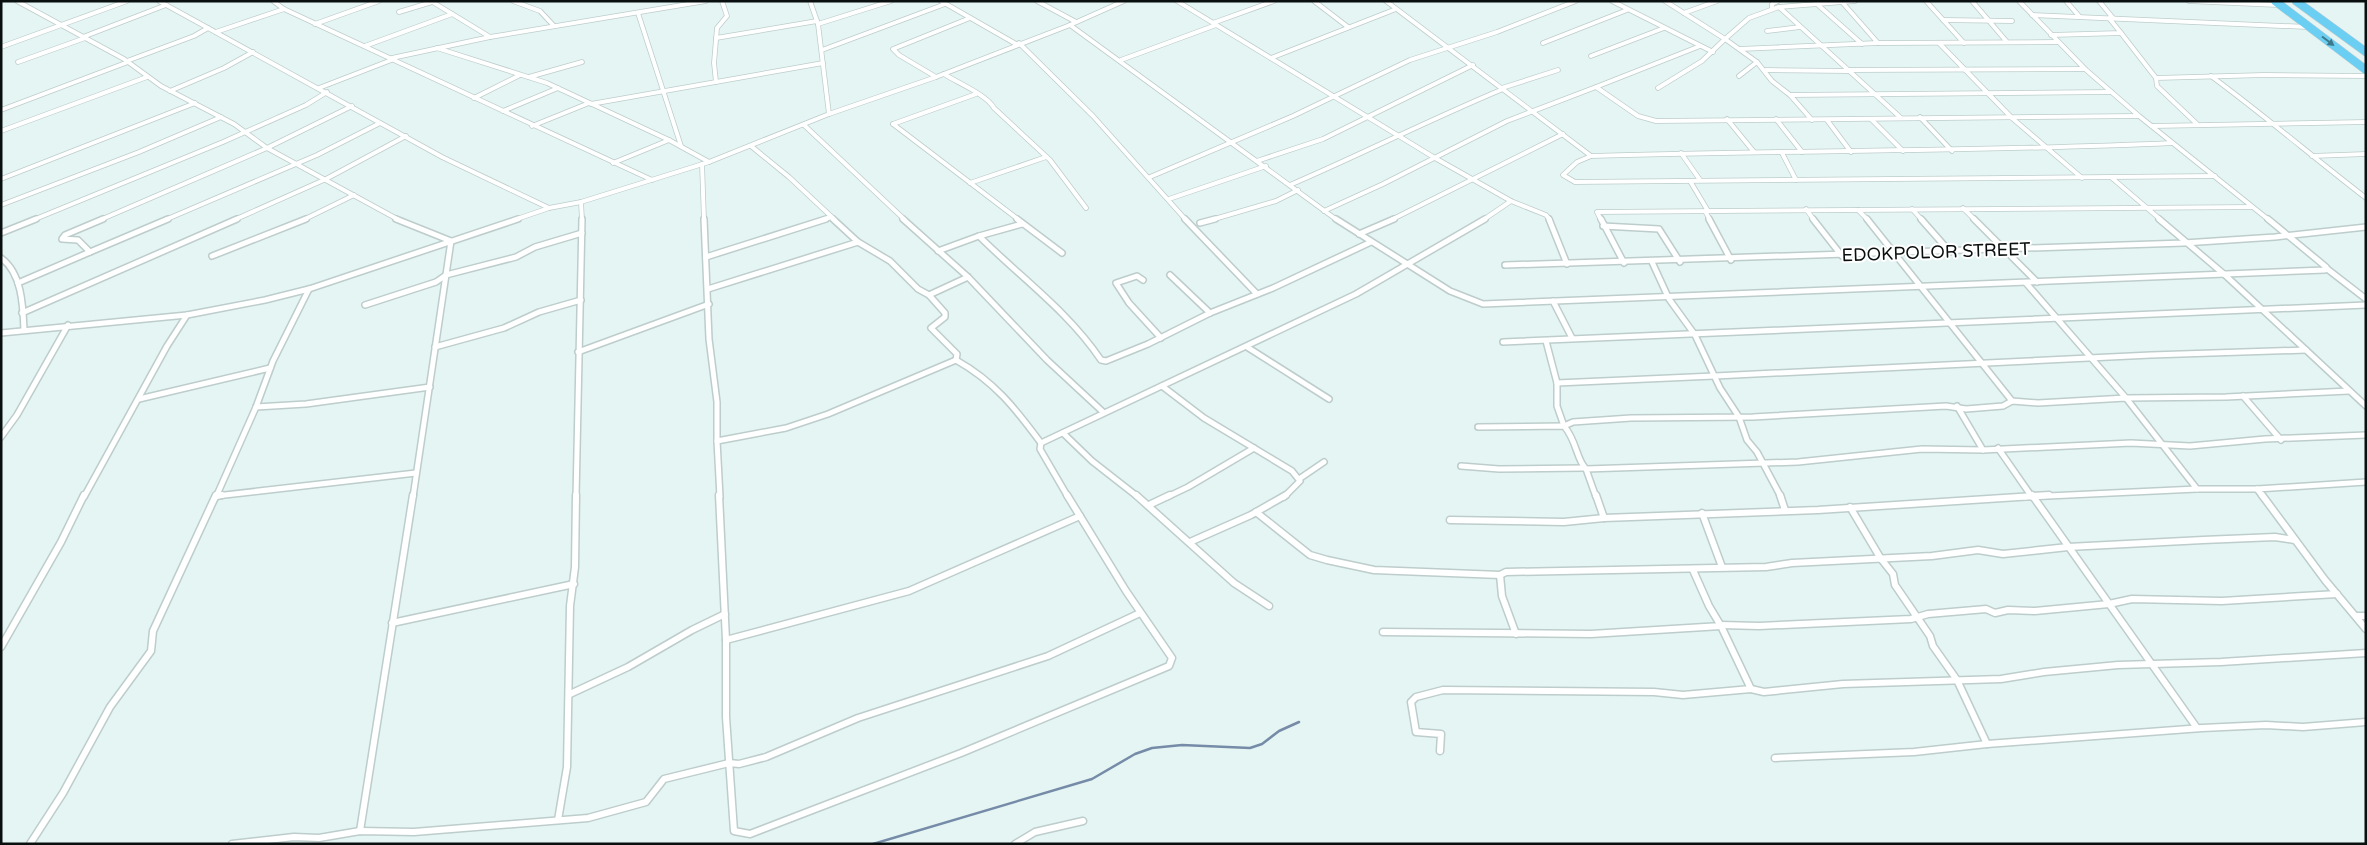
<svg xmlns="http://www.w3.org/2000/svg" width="2367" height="845" viewBox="0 0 2367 845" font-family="'Varela Round',sans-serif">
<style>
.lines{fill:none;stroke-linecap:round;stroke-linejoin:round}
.stream{stroke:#758ba7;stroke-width:2.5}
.street-far2-casing{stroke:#bdcdcb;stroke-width:5.5}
.street-far1-casing{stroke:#bdcdcb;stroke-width:8}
.street-casing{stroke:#bdcdcb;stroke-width:9}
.highway-casing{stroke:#cecfcf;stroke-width:9}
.street-far2{stroke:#fff;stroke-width:4}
.street-far1{stroke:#fff;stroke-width:5}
.street{stroke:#fff;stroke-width:6}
.highway{stroke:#6acff2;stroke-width:8}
.oneway{fill:#3e798b}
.labels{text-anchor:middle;stroke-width:4;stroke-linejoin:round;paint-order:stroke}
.street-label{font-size:18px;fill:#090f0e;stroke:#fff}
</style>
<rect width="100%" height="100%" fill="#e5f5f4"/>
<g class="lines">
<!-- stream -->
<polyline class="stream" points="873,844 1092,779 1135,754 1152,748 1182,745 1250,748 1262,744 1279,731 1299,722"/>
<defs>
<g id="street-far2">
<polyline points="17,1 124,59 161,86 234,124 267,148 399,220"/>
<polyline points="159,1 442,157 549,208"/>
<polyline points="273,1 284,9 652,180"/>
<polyline points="431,1 490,37"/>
<polyline points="513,1 540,11 554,26"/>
<polyline points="810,1 818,24 829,114"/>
<polyline points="941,1 1016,44"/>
<polyline points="1037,1 1076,22"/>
<polyline points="1177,1 1435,158 1511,201 1546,215 1550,220"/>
<polyline points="1314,1 1348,27"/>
<polyline points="1386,1 1591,156 1577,162 1563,175 1575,182 2215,176"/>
<polyline points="1612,1 1713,52"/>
<polyline points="1855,1 1779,7 1901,118"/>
<polyline points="1926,1 1964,43"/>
<polyline points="1972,1 2007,42"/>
<polyline points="2019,1 2085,69 2139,116 2269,220"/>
<polyline points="2066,1 2079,16"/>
<polyline points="2099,1 2113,18"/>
<polyline points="2189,1 2278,5"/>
<polyline points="1842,2 1878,43"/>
<polyline points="1818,5 1862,44"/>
<polyline points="1779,7 1749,18 1725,39 1757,62 1772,81 1790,95 2111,92"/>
<polyline points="1772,8 1772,4 1778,1"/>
<polyline points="399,12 432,2"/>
<polyline points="638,13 681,146"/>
<polyline points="1684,13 1717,1"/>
<polyline points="2032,15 2308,27"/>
<polyline points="1943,20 2012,21"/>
<polyline points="1213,23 1274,1"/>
<polyline points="315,24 379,1"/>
<polyline points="818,24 891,1"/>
<polyline points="1070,25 1337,220"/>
<polyline points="1767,31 1800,27"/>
<polyline points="216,32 284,9"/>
<polyline points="2121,33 2156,78 2264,75 2366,76"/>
<polyline points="2051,35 2121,33 2109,18"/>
<polyline points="83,37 166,5"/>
<polyline points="716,38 817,21"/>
<polyline points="1019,43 1093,116 1186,220"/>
<polyline points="1543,43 1627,10"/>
<polyline points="1939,43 2012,118 2082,178"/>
<polyline points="365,46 452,14"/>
<polyline points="1,47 127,1"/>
<polyline points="437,48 547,83 669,140 709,162"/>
<polyline points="1740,49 1878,43 2058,42"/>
<polyline points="822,50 945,4"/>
<polyline points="1591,56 1664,28"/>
<polyline points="392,58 490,37 706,1"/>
<polyline points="1271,58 1396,9"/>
<polyline points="1121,60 1216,25"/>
<polyline points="127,61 194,36 208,28"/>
<polyline points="18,62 85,38"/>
<polyline points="1766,70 1849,71"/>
<polyline points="1849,70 2085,69"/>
<path d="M944,74C958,83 987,95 994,108L1050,160L1086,208"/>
<polyline points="1739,76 1757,62"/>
<path d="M2211,76C2264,115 2314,158 2366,198"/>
<polyline points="529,77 582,62"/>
<polyline points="936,77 899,55 893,49 970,18"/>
<polyline points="2156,78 2157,86 2197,124"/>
<polyline points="716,82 714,63 717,28 727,16 722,1"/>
<polyline points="1596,87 1700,46"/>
<polyline points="319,88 394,59"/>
<polyline points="1502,88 1558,70"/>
<polyline points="1658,88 1702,61 1725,39 1665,1"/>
<polyline points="170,91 224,68 253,52"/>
<polyline points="1790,95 1812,120"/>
<polyline points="474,98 520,75"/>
<polyline points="591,104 823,63"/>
<polyline points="1,110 128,62"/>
<polyline points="503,111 558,88"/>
<polyline points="1920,117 1952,151"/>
<polyline points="1727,119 1754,152"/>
<polyline points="1776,119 1802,152"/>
<polyline points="1871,119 1903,151"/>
<polyline points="1827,120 1851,152"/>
<polyline points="893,124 1019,220"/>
<polyline points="893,124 976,94"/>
<polyline points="804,125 905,220"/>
<polyline points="532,126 589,103"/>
<polyline points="2152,126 2366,122"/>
<polyline points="1,131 147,77"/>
<polyline points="751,146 789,177 835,220"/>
<polyline points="1681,153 1700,180"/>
<polyline points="1782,153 1796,180"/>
<path d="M1591,156C1785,150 1978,152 2172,143"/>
<polyline points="2312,156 2366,154"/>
<polyline points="1257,161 1323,139 1473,65"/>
<polyline points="613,163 669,140"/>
<polyline points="702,164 704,220"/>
<polyline points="1150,177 1293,116 1410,60 1497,32 1576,1"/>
<polyline points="2112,178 2161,220"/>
<polyline points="1,179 195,103"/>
<polyline points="1690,181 1708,211"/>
<polyline points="970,183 1046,157"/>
<path d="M1290,185C1362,154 1431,119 1503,89"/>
<polyline points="1169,199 1266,166"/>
<polyline points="581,202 582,220"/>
<polyline points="1,205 139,152 221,117"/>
<polyline points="1963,208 1975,220"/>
<polyline points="1806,209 1814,220"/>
<polyline points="1912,209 1922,220"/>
<polyline points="1858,210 1868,220"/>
<polyline points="1324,211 1383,184 1507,121 1596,87 1638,116 1656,121 2138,116"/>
<polyline points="1705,211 1710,220"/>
<polyline points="33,220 223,142 306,105 327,92"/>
<polyline points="100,220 267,148 352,106"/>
<polyline points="165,220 317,155 380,123"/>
<polyline points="234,220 326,179 406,136"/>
<polyline points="303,220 354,195"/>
<polyline points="514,220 549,208 581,202 709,162 829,114 936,77 1070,25 1124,1"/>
<polyline points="822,220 831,217"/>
<polyline points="1211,220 1276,201 1298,190"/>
<polyline points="1391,220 1563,134"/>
<polyline points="1483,220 1511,201"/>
<polyline points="1601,220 1597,212 2252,207"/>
</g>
<g id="street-far1">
<polyline points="396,219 451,241 413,497"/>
<polyline points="704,219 709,339 717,402 717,441"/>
<polyline points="903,219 968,277 1047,360 1103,412"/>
<polyline points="1017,219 1062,253"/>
<polyline points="1185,219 1257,294"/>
<polyline points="1336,219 1450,291 1483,304 2325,270 2326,267 2268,219"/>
<polyline points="1549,219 1567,264"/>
<polyline points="1601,219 1624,263"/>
<polyline points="1709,219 1731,260"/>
<polyline points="1813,219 1842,256"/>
<polyline points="1867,219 2012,401"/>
<polyline points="1921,219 1950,252"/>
<polyline points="1974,219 2037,282"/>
<polyline points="1200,223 1215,219"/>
<path d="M1022,224L979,236C1020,277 1068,311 1101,360L1106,361L1148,344L1210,313L1273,288L1371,242"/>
<polyline points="1603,226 1659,229 1680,262"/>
<polyline points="1,233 36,219"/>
<polyline points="1359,234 1394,219"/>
<polyline points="858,242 890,261 918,289 929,295 945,313 945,317 931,328 957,354 956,360"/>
<polyline points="938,251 979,236"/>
<polyline points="90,252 168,219"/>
<polyline points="212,256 306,219"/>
<polyline points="706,257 826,219"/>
<path d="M1,258C22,273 23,306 24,330"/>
<polyline points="1652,262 1669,299 1695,335 1720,388 1739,417 1747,440 1757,452 1781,497"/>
<polyline points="1505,265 2184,243 2275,237 2366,227"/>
<polyline points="2326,268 2366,299"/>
<polyline points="1170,275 1210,313"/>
<polyline points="1143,280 1137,276 1116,283 1129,303 1161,338"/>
<polyline points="18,283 90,252 78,240 62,239 65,235 103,219"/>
<polyline points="2026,283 2126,398 2226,397 2349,391"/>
<polyline points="708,289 858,242 833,219"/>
<polyline points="929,295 968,277"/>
<polyline points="1553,301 1572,338"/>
<polyline points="365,305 436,282 446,275 516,257 535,247 582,233"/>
<polyline points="22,313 237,219"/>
<polyline points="1,333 187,315 265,300 309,289 518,219"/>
<polyline points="1546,341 1557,383 1714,376"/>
<polyline points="1503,342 2366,305"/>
<polyline points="435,347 504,328 539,312 581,300"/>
<polyline points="1247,347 1329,399"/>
<polyline points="2306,350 2366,406"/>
<polyline points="578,352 709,304"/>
<polyline points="1715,376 2151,355 2306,350 2225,275 2159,219"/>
<polyline points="1557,383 1557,406 1564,426 1573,422 1631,418 1753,417 1946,406 1966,409 2003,406 2012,401 2038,403 2126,398 2197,489 2024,497"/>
<polyline points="1162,386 1204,418 1292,471 1300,481 1284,497"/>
<polyline points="2243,396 2281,440"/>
<polyline points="139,399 270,368"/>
<polyline points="1957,406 1983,450"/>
<polyline points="256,407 306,404 430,387"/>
<path d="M1478,427L1564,426C1577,441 1576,459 1586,469L1798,462L1922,449L1983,450L2131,443L2190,446L2265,439L2366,435"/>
<polyline points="1063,433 1092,461 1138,497"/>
<polyline points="1,437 17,415 68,325"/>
<polyline points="1041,443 1040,449 1068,497"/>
<polyline points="1041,443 1356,294 1485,219"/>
<polyline points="1998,448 2032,497"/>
<polyline points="1461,466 1499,469 1584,468"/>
<polyline points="1586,469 1596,497"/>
<polyline points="1299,479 1324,462"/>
<polyline points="2197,489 2257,489 2366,482"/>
<polyline points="2257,489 2263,497"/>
<polyline points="216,496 416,473"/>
<polyline points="84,497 167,346 187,315"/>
<polyline points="216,497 256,407 273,361 309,289"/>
<polyline points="576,497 582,219"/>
<path d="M720,497L717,441L786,428L828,414L956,360C995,382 1015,408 1041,443"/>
<polyline points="1167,497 1188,487 1254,448"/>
</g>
<g id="street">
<polyline points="719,495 726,640 726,717 734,831 750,834 961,753 1169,666 1172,658 1126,591 1067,495"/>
<polyline points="1136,495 1234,583 1269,606"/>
<polyline points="1596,495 1604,518 1818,510 2049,495"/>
<polyline points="1780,495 1785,510"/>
<polyline points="2032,495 2197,728"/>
<polyline points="2262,495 2325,580 2366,629"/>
<polyline points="216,496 222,495"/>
<polyline points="1149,505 1170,495"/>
<polyline points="1850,507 1881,559"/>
<polyline points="1256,512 1310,555 1327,560 1374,570 1500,575 1506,572 1766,567 1792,563 1932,556 1978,550 2003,554 2068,547 2203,540 2275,537 2295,540"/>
<polyline points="1702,513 1722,567"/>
<polyline points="1450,520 1564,522 1604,518"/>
<polyline points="1190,542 1251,515 1286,495"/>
<polyline points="1882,560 1893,574 1895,585 1930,636 1933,646 1957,680 1987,744"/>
<polyline points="1500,575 1502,596 1516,634"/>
<polyline points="2356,616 2366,616"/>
<polyline points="392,623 574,584"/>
<polyline points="1721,625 1759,626 1911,619 1928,614 1986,609 1995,613 2008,610 2035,611 2109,604 2132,599 2222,601 2337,594"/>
<polyline points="1383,632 1591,634 1721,626 1709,606 1693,570"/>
<polyline points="726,640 909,591 1080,516"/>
<polyline points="1,647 61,542 84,495"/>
<polyline points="1751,689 1764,692 1843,684 2001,679 2044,672 2118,665 2221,662 2366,653"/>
<polyline points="570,694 628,667 692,630 725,614"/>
<polyline points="1440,751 1441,734 1416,732 1411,702 1416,697 1443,690 1654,692 1683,695 1751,689 1721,626"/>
<polyline points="1775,758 1914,752 1987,744 2202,728 2266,725 2303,727 2366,722"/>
<polyline points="558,820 567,767 570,606 575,567 576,495"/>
<polyline points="360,831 413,495"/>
<polyline points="30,844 63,793 110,707 151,651 153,631 216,495"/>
<polyline points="232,844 294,837 319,838 360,831 414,832 588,818 646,802 664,779 729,763 739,764 766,757 858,718 1048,656 1140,613"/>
<polyline points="1015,844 1035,832 1083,821"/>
</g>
<g id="highway">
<polyline points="2275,1 2366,70"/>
<polyline points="2296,1 2366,52"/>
</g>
</defs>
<!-- street-far2 casing -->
<use href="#street-far2" class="street-far2-casing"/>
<!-- street-far1 casing -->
<use href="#street-far1" class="street-far1-casing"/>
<!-- street casing -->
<use href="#street" class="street-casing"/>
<!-- highway casing -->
<use href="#highway" class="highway-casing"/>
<!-- street-far2 -->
<use href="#street-far2" class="street-far2"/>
<!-- street-far1 -->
<use href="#street-far1" class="street-far1"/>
<!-- street -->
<use href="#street" class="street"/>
<!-- highway -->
<use href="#highway" class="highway"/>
</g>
<!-- one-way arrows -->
<defs><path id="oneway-solid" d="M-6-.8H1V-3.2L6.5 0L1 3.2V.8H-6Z" transform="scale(1.25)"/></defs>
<use class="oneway" href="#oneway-solid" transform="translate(2328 41) rotate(37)"/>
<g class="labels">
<!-- street labels -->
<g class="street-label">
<text transform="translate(1936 252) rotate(-2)" y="6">EDOKPOLOR STREET</text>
</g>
</g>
<!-- border -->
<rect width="2367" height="845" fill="none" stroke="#090f0e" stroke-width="5"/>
</svg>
